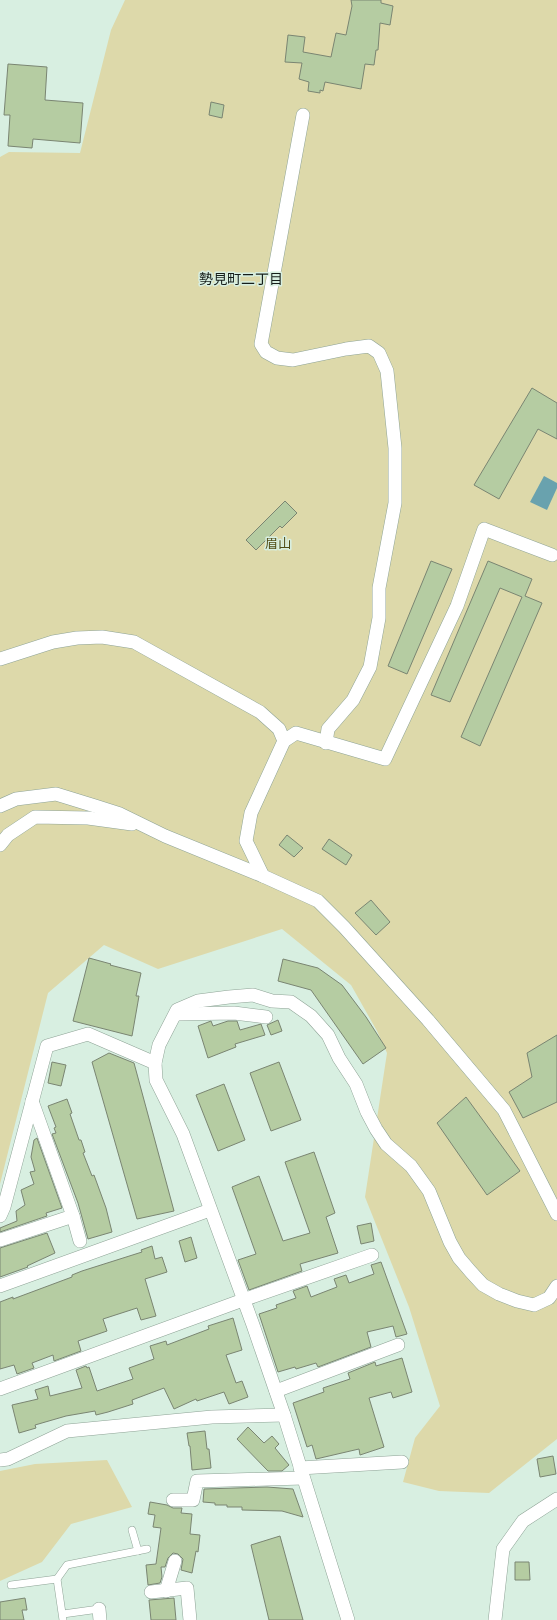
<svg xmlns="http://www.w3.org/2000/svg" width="557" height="1620" viewBox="0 0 557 1620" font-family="Inter,'Noto Sans JP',sans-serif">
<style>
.green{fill:#ddd9aa}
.water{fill:#69a2ae}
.building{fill:#b5cca2;stroke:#7a8572}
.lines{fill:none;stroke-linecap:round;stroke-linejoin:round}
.service-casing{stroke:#8ea396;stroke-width:8}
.minor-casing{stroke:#8ea396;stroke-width:14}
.service{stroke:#fff;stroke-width:7}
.minor{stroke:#fff;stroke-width:13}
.labels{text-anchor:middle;stroke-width:3;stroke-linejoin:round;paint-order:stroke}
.park-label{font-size:13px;fill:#514c15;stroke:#d8efe1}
.neighbourhood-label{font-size:14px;fill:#161e1a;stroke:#d8efe1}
</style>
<rect width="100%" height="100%" fill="#d8efe1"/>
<!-- green -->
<g class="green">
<polygon points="125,0 557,0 557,1439 489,1493 439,1491 403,1482 415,1438 440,1406 409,1307 365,1197 387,1053 377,1031 351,985 282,929 158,969 104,945 48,993 0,1184 0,157 9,152 80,153 111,30"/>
<polygon points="107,1460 132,1507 71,1524 42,1562 0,1581 0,1471 35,1464"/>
</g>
<!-- water -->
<polygon class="water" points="544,476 557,483 557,488 547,510 530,502"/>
<!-- building -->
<g class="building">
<polygon points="351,0 381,0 381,3 393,6 390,25 380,23 378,50 376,50 374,65 365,64 361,89 325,82 323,91 320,90 320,93 308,91 309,82 299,79 302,63 285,62 288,35 305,37 303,52 331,57 336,33 346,35 352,6"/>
<polygon points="8,64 47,67 45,100 83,103 80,143 33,139 32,148 8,146 10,115 4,115"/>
<polygon points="211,102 224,105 222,118 209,115"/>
<polygon points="532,388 557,403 557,439 538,429 499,499 474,485"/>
<polygon points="285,501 297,513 282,528 280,526 256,550 246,540"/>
<polygon points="431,561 452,569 407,674 388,666"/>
<polygon points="488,561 532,579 525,596 542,603 480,746 461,737 522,597 500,588 450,702 431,695"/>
<polygon points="287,835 303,848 294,857 279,845"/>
<polygon points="329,839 352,855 346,865 322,849"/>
<polygon points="371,900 390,922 376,935 355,913"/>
<polygon points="89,958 111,964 110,965 141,973 136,996 139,996 132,1036 73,1021"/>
<polygon points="283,959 318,968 342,985 366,1017 386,1048 363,1064 311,990 278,981"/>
<polygon points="278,1020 282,1031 271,1035 267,1025"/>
<polygon points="211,1021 213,1026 228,1021 237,1021 240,1030 261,1024 265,1035 235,1044 236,1047 208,1058 198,1026"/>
<polygon points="557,1035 557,1102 523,1118 509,1092 532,1077 527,1053"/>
<polygon points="109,1053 134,1063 174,1211 137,1219 92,1062"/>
<polygon points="52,1062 66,1065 61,1086 48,1083"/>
<polygon points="279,1062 301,1120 271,1131 250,1073"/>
<polygon points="224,1084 245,1140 218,1151 196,1095"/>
<polygon points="466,1097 520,1171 487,1195 437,1123"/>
<polygon points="67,1099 72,1113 70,1114 79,1140 81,1140 85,1152 83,1153 92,1176 94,1175 106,1208 112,1232 88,1239 78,1203 52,1134 56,1133 54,1128 56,1127 48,1106"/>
<polygon points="37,1138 62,1208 46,1213 47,1216 0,1232 0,1228 17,1221 16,1211 25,1205 21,1190 34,1184 30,1172 35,1171 31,1157 34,1140"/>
<polygon points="314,1152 335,1213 326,1217 338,1253 300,1264 302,1271 249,1290 238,1260 256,1254 232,1187 259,1176 283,1241 310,1233 285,1162"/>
<polygon points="371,1223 374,1241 361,1244 357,1226"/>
<polygon points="47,1233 55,1253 27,1266 28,1267 0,1277 0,1248"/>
<polygon points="191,1237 197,1258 185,1262 179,1241"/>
<polygon points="152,1246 155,1259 162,1257 167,1272 145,1279 156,1316 141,1320 137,1308 103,1319 107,1331 78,1341 81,1351 54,1361 53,1355 32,1363 34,1368 17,1374 14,1365 0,1369 0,1302 13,1297 13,1299 72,1277 72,1275 82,1271 142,1252 141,1250"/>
<polygon points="381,1262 407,1334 396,1337 393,1326 367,1332 371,1347 318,1367 316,1363 296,1369 295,1367 278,1372 259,1314 277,1308 276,1305 296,1298 293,1291 307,1286 311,1297 337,1287 334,1279 346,1275 349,1283 374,1274 371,1265"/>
<polygon points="233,1318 242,1350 226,1355 236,1383 242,1381 248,1397 229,1404 224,1392 197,1401 196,1399 174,1409 164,1388 132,1400 133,1404 108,1412 96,1415 95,1411 66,1416 35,1425 36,1428 19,1433 12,1405 38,1399 35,1390 48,1386 50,1396 82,1388 76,1370 86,1366 87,1368 89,1367 97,1391 133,1379 129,1368 154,1359 150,1346 166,1341 167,1345 209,1329 208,1326"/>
<polygon points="402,1358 412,1392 393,1398 391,1392 369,1398 384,1447 360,1455 359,1449 316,1459 312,1445 307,1447 293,1403 324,1392 323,1388 350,1379 348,1373 375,1362 376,1366"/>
<polygon points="248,1427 264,1443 272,1436 279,1444 275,1448 289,1465 282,1471 268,1471 237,1439"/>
<polygon points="205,1431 207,1449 209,1449 211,1468 192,1470 190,1446 189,1446 187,1433"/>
<polygon points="553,1456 556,1474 540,1477 537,1459"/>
<polygon points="267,1487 293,1489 303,1517 282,1511 242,1510 242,1507 227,1507 227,1505 215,1505 215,1503 203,1502 204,1489"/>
<polygon points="150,1502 167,1505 173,1508 182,1508 181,1513 192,1514 190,1534 200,1535 198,1552 196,1551 192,1573 181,1570 183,1559 178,1554 173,1553 168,1558 165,1567 161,1567 162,1577 160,1583 148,1585 146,1565 156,1564 161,1528 153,1527 155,1515 148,1514"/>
<polygon points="280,1536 303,1620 269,1620 251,1545"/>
<polygon points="515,1562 529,1562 530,1580 515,1580"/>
<polygon points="25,1598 27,1610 22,1610 24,1620 0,1620 0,1602"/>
<polygon points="174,1598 176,1620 151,1620 149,1600"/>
</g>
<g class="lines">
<defs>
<g id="service">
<polyline points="132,1530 138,1551"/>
<polyline points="57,1579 63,1620"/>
<polyline points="11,1585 57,1579 67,1565 147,1549"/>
<polyline points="63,1614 99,1609"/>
</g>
<g id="minor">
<polyline points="303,115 261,344 266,352 277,358 293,360 346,349 369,346 379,353 387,371 395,448 395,503 379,588 379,618 370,667 353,700 328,729 326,743"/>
<polyline points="0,659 53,642 77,638 102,637 134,642 260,712 279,729 284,741"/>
<polyline points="0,806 16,799 56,794 95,806 120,814 165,836 263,876 318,901 344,927 428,1020 504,1110 557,1214"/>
<polyline points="0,845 8,835 35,817 88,818 132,824"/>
<polyline points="263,876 246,841 251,813 284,741 296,733 385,759 457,606 484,529 552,555"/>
<polyline points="176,1014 234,1013 266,1017"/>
<polyline points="0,1216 4,1207 47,1046 88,1034 155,1063"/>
<polyline points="73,1216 80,1241"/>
<polyline points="0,1240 73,1216 32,1101"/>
<polyline points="0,1286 210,1210"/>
<polyline points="0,1389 243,1300 372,1255"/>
<polyline points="276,1391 398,1345"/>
<polyline points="0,1460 8,1459 67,1431 212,1417 284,1415"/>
<polyline points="300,1468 402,1462"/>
<polyline points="173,1500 193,1500 197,1481 303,1478"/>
<polyline points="166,1591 175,1561"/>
<polyline points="151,1592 187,1588 190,1620"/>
<polyline points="99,1609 100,1620"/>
<polyline points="348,1620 284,1415 253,1325 183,1134 156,1080 155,1063 159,1045 177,1010 198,1001 229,997 253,995 272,1001 291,1002 311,1016 328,1035 339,1058 356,1084 367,1112 376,1129 386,1144 411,1166 429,1191 450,1242 459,1258 471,1272 483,1285 499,1294 517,1301 534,1305 549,1298 557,1286"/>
<polyline points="495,1620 503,1549 523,1521 557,1499"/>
</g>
</defs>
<!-- service casing -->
<use href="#service" class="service-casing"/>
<!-- minor casing -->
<use href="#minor" class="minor-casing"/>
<!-- service -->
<use href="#service" class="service"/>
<!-- minor -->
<use href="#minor" class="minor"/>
</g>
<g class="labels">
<!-- park labels -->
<g class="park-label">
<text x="278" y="548">眉山</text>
</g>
<!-- neighbourhood labels -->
<g class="neighbourhood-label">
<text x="241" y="284">勢見町二丁目</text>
</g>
</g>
</svg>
